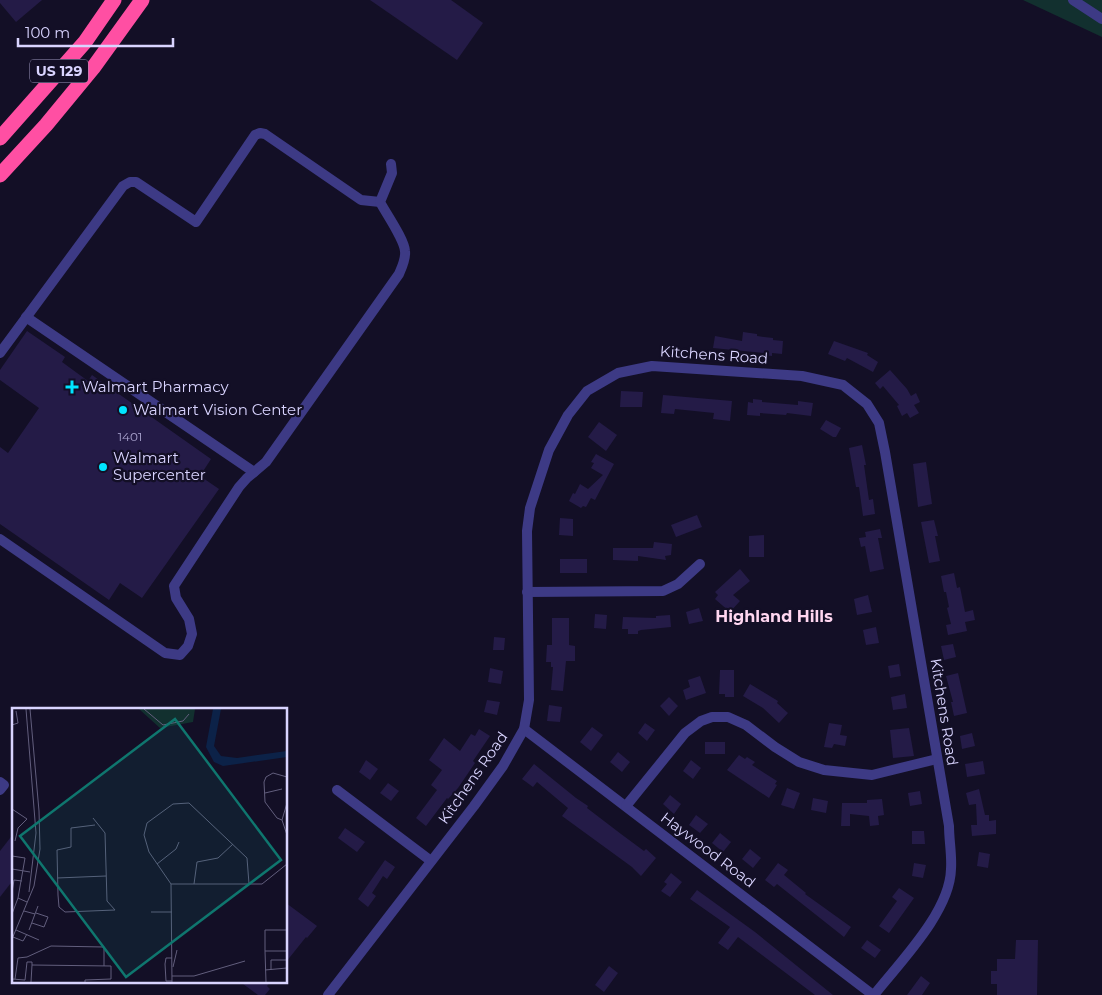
<svg xmlns="http://www.w3.org/2000/svg" width="1102" height="995" viewBox="0 0 1102 995" font-family="Montserrat,sans-serif">
<style>
.green{fill:#12302f}
.building{fill:#241b47}
.lines{fill:none;stroke-linecap:round;stroke-linejoin:round}
.minor{stroke:#3d3a85;stroke-width:10}
.highway{stroke:#ff4fa3;stroke-width:15}
.poi-dot{fill:#00e5ff;stroke:#130f26;stroke-width:2}
.labels{text-anchor:middle;stroke-width:4.5;stroke-linejoin:round;paint-order:stroke}
.number-label{font-size:12px;fill:#aca6d1}
.shield{fill:#130f26;stroke:#9e99be;stroke-width:1}
.shield-label{font-size:14px;font-weight:bold;fill:#d9d4ff}
.street-label{font-size:15px;fill:#d9d4ff;stroke:#130f26}
.poi-label{font-size:15px;fill:#d9d4ff;stroke:#130f26;text-anchor:start}
.neighbourhood-label{font-size:16px;font-weight:bold;fill:#ffd6f0;stroke:#130f26}
.inset-road{fill:none;stroke:#625e7d;stroke-width:1}
.view{fill:#0f766e;fill-opacity:0.15;stroke:#0f766e;stroke-width:2.5}
.inset-edge{fill:none;stroke:#d9d4ff;stroke-width:2.5}
</style>
<rect width="100%" height="100%" fill="#130f26"/>
<!-- green -->
<polygon class="green" points="1023,0 1102,0 1102,37"/>
<!-- building -->
<g class="building">
<polygon points="0,0 42,0 16,22 0,3"/>
<polygon points="370,0 451,0 483,23 457,60"/>
<polygon points="27,331 65,357 62,362 88,381 92,375 211,459 200,476 219,489 142,598 120,583 109,600 0,524 0,447 8,453 39,408 0,380 0,370"/>
<polygon points="743,332 757,334 757,336 773,338 773,340 783,341 782,354 772,353 772,356 764,355 764,353 713,348 715,336 742,341"/>
<polygon points="834,341 868,353 867,355 878,362 873,372 847,358 845,361 828,354"/>
<polygon points="890,370 907,389 911,396 916,393 920,402 914,405 919,413 910,418 907,413 902,416 897,406 899,405 883,386 880,389 875,383"/>
<polygon points="621,391 643,392 642,407 620,407"/>
<polygon points="663,395 732,401 730,421 713,419 714,413 675,409 674,414 661,413"/>
<polygon points="753,399 762,400 762,402 798,405 798,401 813,403 811,416 787,413 786,415 760,413 760,416 747,415 748,402 753,403"/>
<polygon points="826,420 841,428 836,437 833,437 820,429"/>
<polygon points="599,422 617,435 606,451 588,437"/>
<polygon points="862,445 866,465 864,465 869,500 873,499 875,514 863,516 859,487 856,487 849,448"/>
<polygon points="596,454 614,464 595,500 591,498 586,507 583,506 581,508 569,501 573,493 575,494 580,484 588,489 603,475 591,468 594,463 591,462"/>
<polygon points="926,462 932,504 918,507 913,464"/>
<polygon points="697,515 702,527 676,537 671,525"/>
<polygon points="560,518 573,519 573,536 559,535"/>
<polygon points="934,520 938,536 935,536 940,561 929,563 921,522"/>
<polygon points="880,529 882,538 878,538 884,569 870,572 865,546 861,547 859,538 866,537 865,532"/>
<polygon points="764,535 764,557 749,557 749,536"/>
<polygon points="654,542 672,544 671,555 665,556 666,560 638,556 638,561 613,560 613,548 653,548"/>
<rect x="560" y="559" width="27" height="14"/>
<polygon points="740,569 750,581 733,595 740,601 730,612 715,599 718,595 715,592"/>
<polygon points="954,573 957,588 960,587 965,612 973,610 975,620 965,622 967,631 948,635 946,625 951,624 947,608 949,607 946,592 944,592 941,576"/>
<polygon points="868,595 872,612 857,615 854,599"/>
<polygon points="699,608 703,621 689,624 686,612"/>
<polygon points="595,614 607,615 606,629 594,628"/>
<polygon points="670,615 671,627 641,630 638,631 638,634 628,634 628,629 622,629 623,617 656,618 656,616"/>
<polygon points="552,618 569,618 569,645 575,646 575,661 566,661 563,691 551,690 553,667 551,667 551,662 546,662 547,645 552,645"/>
<polygon points="876,627 879,643 866,645 863,630"/>
<polygon points="494,637 505,638 504,650 493,650"/>
<polygon points="953,644 956,657 944,660 941,646"/>
<polygon points="899,664 901,676 890,678 888,666"/>
<polygon points="490,668 503,671 501,684 488,682"/>
<polygon points="720,670 734,670 734,697 725,697 725,694 719,694"/>
<polygon points="958,673 967,713 954,716 951,702 953,702 946,676"/>
<polygon points="700,676 706,693 686,700 683,690 690,687 688,680"/>
<polygon points="750,684 778,701 777,703 788,713 779,723 763,708 743,696"/>
<polygon points="905,694 907,708 893,710 891,697"/>
<polygon points="669,697 678,706 669,716 660,706"/>
<polygon points="487,700 500,702 497,715 484,712"/>
<polygon points="549,705 562,707 560,722 547,721"/>
<polygon points="645,723 655,730 647,741 638,733"/>
<polygon points="829,723 842,725 840,735 847,736 845,746 834,744 832,748 824,747"/>
<polygon points="592,727 603,735 591,751 580,742"/>
<polygon points="909,728 914,756 893,758 890,730"/>
<polygon points="479,729 490,736 473,761 475,763 458,788 448,799 447,798 426,826 416,818 437,790 431,785 442,770 429,760 444,738 460,751 471,734 475,736"/>
<polygon points="972,733 975,746 962,749 960,736"/>
<rect x="705" y="742" width="20" height="12"/>
<polygon points="618,752 630,762 622,772 610,762"/>
<polygon points="739,755 745,759 747,757 755,762 752,765 777,781 775,784 777,785 769,798 727,770"/>
<polygon points="366,760 378,769 370,780 359,772"/>
<polygon points="691,760 701,768 693,779 683,771"/>
<polygon points="983,761 985,774 967,777 965,764"/>
<polygon points="534,764 576,798 588,806 587,808 621,834 644,851 646,849 656,858 641,876 632,867 562,816 568,808 537,782 533,787 522,779"/>
<polygon points="388,783 399,791 391,801 380,793"/>
<polygon points="787,788 800,793 794,809 781,805"/>
<polygon points="979,789 985,815 989,815 989,821 996,820 996,834 972,836 971,825 977,825 976,804 969,805 966,793"/>
<polygon points="920,791 922,804 910,806 908,793"/>
<polygon points="670,795 681,804 674,814 663,804"/>
<polygon points="813,798 828,801 826,813 811,810"/>
<polygon points="882,799 884,815 878,816 879,825 870,826 869,816 850,814 850,826 841,826 842,803 867,803 867,800"/>
<polygon points="696,815 708,824 700,833 689,825"/>
<polygon points="345,828 365,842 357,852 338,838"/>
<polygon points="912,831 924,831 925,844 912,844"/>
<polygon points="14,833 14,879 0,897 0,851"/>
<polygon points="720,833 731,842 723,852 712,843"/>
<polygon points="750,849 761,858 753,868 742,859"/>
<polygon points="979,852 990,854 988,868 977,866"/>
<polygon points="385,860 395,867 387,879 383,876 372,893 376,896 368,907 358,899"/>
<polygon points="778,863 788,870 784,875 806,893 805,894 851,927 844,937 777,884 774,887 765,880"/>
<polygon points="914,863 926,865 923,878 912,876"/>
<polygon points="671,873 682,882 670,897 661,891 667,884 664,882"/>
<polygon points="899,888 914,898 889,933 879,926 897,901 892,897"/>
<polygon points="697,890 755,932 833,995 815,995 738,937 728,950 718,943 730,927 690,899"/>
<polygon points="286,903 317,926 307,938 306,937 286,962"/>
<polygon points="867,940 881,950 875,958 861,948"/>
<polygon points="1016,940 1038,940 1037,995 997,995 997,984 991,984 991,971 997,971 997,959 1015,959"/>
<polygon points="609,966 618,973 604,992 595,985"/>
<polygon points="921,976 930,983 922,995 907,995"/>
<polygon points="239,981 271,981 267,986 270,989 265,995 258,995"/>
</g>
<g class="lines">
<!-- minor -->
<g class="minor">
<polyline points="1073,0 1102,19"/>
<polyline points="26,317 254,472"/>
<polyline points="0,353 123,186 130,182 136,182 196,222 255,135 260,133 265,134 361,200 380,202"/>
<path d="M0,539L165,653L180,655L188,646L192,634L189,619L176,598L174,586L239,487L247,478L266,462L399,274C402,267 406,259 405,251C404,239 387,215 380,202L392,173L391,164"/>
<polyline points="527,592 663,591 678,584 700,564"/>
<polyline points="524,729 873,995"/>
<polyline points="0,782 4,785 0,790"/>
<polyline points="337,790 431,861"/>
<polyline points="626,806 685,733 701,721 712,717 728,717 746,725 775,747 799,762 824,770 872,775 937,759"/>
<path d="M328,995L474,806L503,766L524,729L529,700L527,531L530,508L549,450L568,415L587,391L618,373L652,366L802,376L843,385L867,404L879,423L885,452L949,826C949,840 952,855 951,869C950,912 900,962 874,995"/>
</g>
<!-- highway -->
<g class="highway">
<polyline points="0,138 85,42 114,0"/>
<polyline points="0,175 46,125 93,68 142,0"/>
</g>
</g>
<!-- markers -->
<g class="poi-dot">
<path d="M69.5 379.5h5v5h5v5h-5v5h-5v-5h-5v-5h5z"/>
<circle cx="123" cy="410" r="5"/>
<circle cx="103" cy="467" r="5"/>
</g>
<g class="labels">
<!-- number labels -->
<g class="number-label">
<text x="130" y="441">1401</text>
</g>
<!-- shield labels -->
<rect class="shield" x="30" y="59.5" width="58" height="23" rx="4"/>
<g class="shield-label">
<text x="59" y="76">US 129</text>
</g>
<!-- street labels -->
<g class="street-label">
<text transform="translate(714 355) rotate(4)" y="5">Kitchens Road</text>
<text transform="translate(944 712) rotate(81)" y="5">Kitchens Road</text>
<text transform="translate(473 778) rotate(-55)" y="5">Kitchens Road</text>
<text transform="translate(708 850) rotate(37)" y="5">Haywood Road</text>
</g>
<!-- poi labels -->
<g class="poi-label">
<text x="82" y="392">Walmart Pharmacy</text>
<text x="133" y="415">Walmart Vision Center</text>
<text x="113" y="463">Walmart<tspan x="113" dy="17">Supercenter</tspan></text>
</g>
<!-- neighbourhood labels -->
<g class="neighbourhood-label">
<text x="774" y="622">Highland Hills</text>
</g>
</g>
<!-- overview -->
<g transform="translate(12 708)">
<rect width="275" height="275" fill="#130f26"/>
<path d="M127,1H183L181,14L148,20Z" fill="#12302f"/>
<path d="M201,1H209L202,38L209,48L225,50L275,43V49L211,58L202,54L194,39Z" fill="#0c2248"/>
<path class="inset-road" d="M14,1L24,125L17,184M132,1L151,17L171,13L177,6M0,17L6,15L4,3M275,69L261,65L254,69L252,74L253,94L265,110L270,112L275,95M253,85L270,81M0,101L15,111L6,120L3,133M81,110L93,125L95,193L103,202L53,204L47,199L46,187L45,142L59,139V120L83,117M270,112L275,127M0,148L13,150L6,190L15,194M145,156L164,141L167,134M0,161L18,164M45,170L94,168M159,176H250L275,156M182,176L185,154L206,150L221,136M0,184L2,172L10,173M12,203L23,206L26,198M139,204H160M0,206L6,190M20,215L32,219L36,209L24,205M4,222L27,232M17,222L23,206M275,222H253V243H275M1,229L11,233L15,226M0,231L22,178L28,141L27,103L18,1M253,243L254,274M15,249L39,238L92,239V258M161,259L165,242M253,262L275,260M259,262V252H275M160,268H182L233,253M0,271L13,272L15,254H20V257L99,258V271L73,272V274M3,271L6,250L15,249M160,273H154L153,256L154,250H160M19,274L20,257M160,274L159,176L137,144L132,127L135,115L161,96L177,95L235,150L237,176"/>
<path class="view" d="M163,11L269,152L114,269L8,128Z"/>
<rect width="275" height="275" class="inset-edge"/>
</g>
<!-- scale -->
<path d="M18 38v8h155v-8" fill="none" stroke="#d9d4ff" stroke-width="2.5"/>
<text x="25" y="38" font-size="15" fill="#d9d4ff" stroke="#130f26" stroke-width="4" paint-order="stroke">100 m</text>
</svg>
